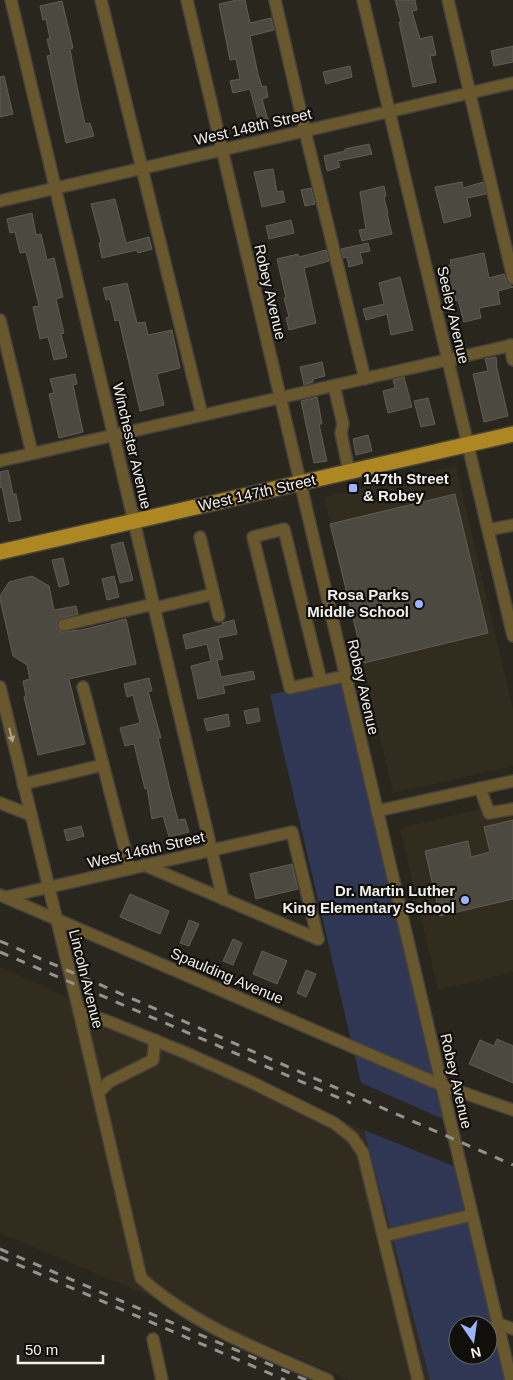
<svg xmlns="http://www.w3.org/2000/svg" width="513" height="1380" viewBox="0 0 513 1380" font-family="Helvetica,sans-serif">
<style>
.built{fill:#322c1e}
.green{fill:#2f3755;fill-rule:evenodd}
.building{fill:#4c4940;stroke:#615d54}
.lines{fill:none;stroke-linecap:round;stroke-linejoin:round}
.minor-casing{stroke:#45423b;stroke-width:14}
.major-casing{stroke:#45423b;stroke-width:18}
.minor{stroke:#69572e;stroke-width:11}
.major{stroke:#ac8722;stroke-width:15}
.rail{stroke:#95938d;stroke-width:3;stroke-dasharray:9 9;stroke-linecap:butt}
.oneway{fill:#aea48c}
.poi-dot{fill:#9eb3fd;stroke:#110f0c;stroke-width:2}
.labels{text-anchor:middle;stroke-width:4.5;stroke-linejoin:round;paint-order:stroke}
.street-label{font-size:15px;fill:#f2f0eb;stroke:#110f0c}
.poi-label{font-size:15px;font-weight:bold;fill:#f2f0eb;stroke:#110f0c;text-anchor:end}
</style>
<rect width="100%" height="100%" fill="#29261e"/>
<!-- built -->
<g class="built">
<polygon points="456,466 513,710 513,766 393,793 324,497"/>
<polygon points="513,801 513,972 438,990 400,828"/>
<polygon points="0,967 364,1130 430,1380 349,1380 0,1233"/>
</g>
<!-- green -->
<g class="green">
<polygon points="345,676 450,1122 361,1083 270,695"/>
<path d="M364,1130L461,1169L510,1380H430ZM458,1325H488V1355H458Z"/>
</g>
<!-- building -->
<g class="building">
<polygon points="237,0 245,0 250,23 271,18 274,30 250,36 258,74 262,87 266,86 268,97 262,99 268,120 259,123 250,89 233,93 230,81 240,79 236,59 230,60 219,4"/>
<polygon points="395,0 415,0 417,10 412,11 420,39 432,36 436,55 430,56 436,82 413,87 399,22 401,22"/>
<polygon points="62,1 73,48 70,49 76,82 85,124 90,123 94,136 66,143 47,56 51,55 47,39 50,39 46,19 43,20 40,6"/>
<polygon points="513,46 513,62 494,66 491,51"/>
<polygon points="350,66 352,77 326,84 323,72"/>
<polygon points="4,76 13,114 0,117 0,77"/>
<polygon points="369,144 372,154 338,161 340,167 327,171 324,156 345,151 345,149"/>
<polygon points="273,169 277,192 283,191 285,202 262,207 254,172"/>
<polygon points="462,182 463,188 483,182 486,194 467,198 471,216 444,223 435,187"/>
<polygon points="384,186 386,196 384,197 388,213 387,213 392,234 362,241 359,230 366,229 360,192"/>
<polygon points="311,188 315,204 305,206 301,190"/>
<polygon points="115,199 126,243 149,237 152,249 138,253 137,250 102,258 99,243 101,242 91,204"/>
<polygon points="32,213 36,235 41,234 47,260 54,258 63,297 56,299 64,333 61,334 67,357 54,360 48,337 40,339 33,307 39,306 26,252 20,253 15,232 10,233 7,219"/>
<polygon points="291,220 294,233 269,239 266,226"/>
<polygon points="368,243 370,251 360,253 363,263 349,267 347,257 343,258 341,249"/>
<polygon points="326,250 329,261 304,268 316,323 289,330 286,318 289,317 284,298 286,298 277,259 298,254 299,257"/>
<polygon points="484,253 489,278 504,274 507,283 513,287 498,291 500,304 479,308 481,318 464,322 458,300 456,301 446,266 451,265 450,260"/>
<polygon points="400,277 413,330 391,335 387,314 366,320 363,309 384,304 379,283"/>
<polygon points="127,283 137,323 145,322 148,335 172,330 180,368 157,374 164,405 140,411 119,320 115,321 110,299 106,300 103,288"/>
<polygon points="496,357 497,364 496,364 508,416 484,422 473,374 488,371 485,359"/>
<polygon points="322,362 325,376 313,379 313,382 304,385 300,367"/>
<polygon points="75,374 77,384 73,385 83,432 59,438 49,394 54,393 50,379"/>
<polygon points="404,377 412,407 388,413 383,391 395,388 393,380"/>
<polygon points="317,397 322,424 319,424 327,461 314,463 301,401"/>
<polygon points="428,398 435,424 421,427 414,401"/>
<polygon points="368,435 372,451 356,455 353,439"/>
<polygon points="8,470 13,494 16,494 21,520 9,522 2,487 0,488 0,472"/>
<polygon points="455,494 488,633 364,663 330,524"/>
<polygon points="123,542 133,580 120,583 111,545"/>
<polygon points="63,558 69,584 59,587 52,560"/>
<polygon points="32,576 49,586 54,610 76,606 78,614 62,618 57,622 57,627 61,632 81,630 126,619 136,664 69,679 85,744 38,755 24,697 26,696 23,681 30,679 27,665 13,656 0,599 0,596 9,582"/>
<polygon points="114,576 119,597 107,600 102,579"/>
<polygon points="234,620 237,634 218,638 223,659 217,660 221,677 253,671 255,679 223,686 225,693 198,699 191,666 211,661 207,644 186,649 183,635 223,625 222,623"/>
<polygon points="149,678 152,691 148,691 161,738 158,738 170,789 178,820 185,819 189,832 169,837 163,816 152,819 147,788 145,789 134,744 125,746 120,728 140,723 133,695 127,697 124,684"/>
<polygon points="258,708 260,721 247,724 244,711"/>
<polygon points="228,714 230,726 207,731 204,719"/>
<polygon points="513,820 513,899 440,916 425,851 468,841 471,857 490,852 484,827"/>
<polygon points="81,826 84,836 67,841 64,830"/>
<polygon points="292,864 298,889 256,899 250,874"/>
<polygon points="130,894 169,911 160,934 120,917"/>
<polygon points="189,920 199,924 189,946 180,943"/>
<polygon points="233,939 242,943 233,965 223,961"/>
<polygon points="262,951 287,961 277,984 253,974"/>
<polygon points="306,970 316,974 306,997 297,993"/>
<polygon points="497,1039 513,1046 513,1083 469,1064 480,1040 494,1046"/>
</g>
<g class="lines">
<defs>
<g id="minor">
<polyline points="11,0 223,899"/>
<polyline points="101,0 202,415"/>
<polyline points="187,0 511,1380"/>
<polyline points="275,0 305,131 365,379"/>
<polyline points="363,0 513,636"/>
<polyline points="448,0 513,278"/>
<polyline points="0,201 513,83"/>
<polyline points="0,320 32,453"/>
<polyline points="510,345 513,360"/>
<polyline points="334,386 343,424 341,433 349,472"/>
<polyline points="0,461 513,345"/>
<polyline points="488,530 513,525"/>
<polyline points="200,537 219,616"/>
<polyline points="155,608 213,594"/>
<polyline points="64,625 154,604"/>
<polyline points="321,681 284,529 253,537 290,688 345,676"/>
<path d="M0,687L79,1011L141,1278C194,1326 263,1351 328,1380"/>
<polyline points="83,687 130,869"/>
<polyline points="23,784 103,765"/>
<polyline points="480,788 489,813 513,809"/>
<polyline points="0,803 31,815"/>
<polyline points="377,811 513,781"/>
<polyline points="144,865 318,939"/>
<polyline points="0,895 441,1085 513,1110"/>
<polyline points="6,897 292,832 318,939"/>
<polyline points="79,1011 112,1023 186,1053 253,1083 334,1123 352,1137 363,1153 418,1380"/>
<polyline points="98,1093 109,1082 153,1060 155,1040"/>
<polyline points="384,1236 472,1215"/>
<polyline points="497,1323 513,1329"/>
<polyline points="153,1339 162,1380"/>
</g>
<polyline id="major" points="0,552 513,434"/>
</defs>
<!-- minor casing -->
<use href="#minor" class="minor-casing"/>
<!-- major casing -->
<use href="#major" class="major-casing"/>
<!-- minor -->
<use href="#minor" class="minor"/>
<!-- major -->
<use href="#major" class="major"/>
<!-- rail -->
<g class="rail">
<polyline points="0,941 513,1165"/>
<polyline points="0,952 351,1103"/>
<polyline points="0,1249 306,1380"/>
<polyline points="0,1257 285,1380"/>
</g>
</g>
<!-- one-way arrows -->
<defs><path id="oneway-solid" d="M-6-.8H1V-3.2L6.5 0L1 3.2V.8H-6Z" transform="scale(1.25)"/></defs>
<use class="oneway" href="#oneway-solid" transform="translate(11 735) rotate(76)"/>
<!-- markers -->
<g class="poi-dot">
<rect x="348" y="483" width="10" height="10" rx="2.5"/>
<circle cx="419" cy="604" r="5"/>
<circle cx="465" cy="900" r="5"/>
</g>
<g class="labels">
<!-- street labels -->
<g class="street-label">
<text transform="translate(253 127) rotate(-13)" y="5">West 148th Street</text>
<text transform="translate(270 292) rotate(77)" y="5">Robey Avenue</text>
<text transform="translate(453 315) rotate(77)" y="5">Seeley Avenue</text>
<text transform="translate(132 446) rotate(77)" y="5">Winchester Avenue</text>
<text transform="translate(257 493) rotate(-13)" y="5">West 147th Street</text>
<text transform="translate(363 687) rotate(77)" y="5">Robey Avenue</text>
<text transform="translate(146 850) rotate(-13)" y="5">West 146th Street</text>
<text transform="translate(227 976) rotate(23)" y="5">Spaulding Avenue</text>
<text transform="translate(86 979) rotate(76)" y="5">Lincoln Avenue</text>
<text transform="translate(456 1081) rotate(77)" y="5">Robey Avenue</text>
</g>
<!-- poi labels -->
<g class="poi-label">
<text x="363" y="484" text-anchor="start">147th Street<tspan x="363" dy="17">&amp; Robey</tspan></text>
<text x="409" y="600">Rosa Parks<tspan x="409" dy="17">Middle School</tspan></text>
<text x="455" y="896">Dr. Martin Luther<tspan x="455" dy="17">King Elementary School</tspan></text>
</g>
</g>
<!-- north arrow -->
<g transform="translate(473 1340) rotate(167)"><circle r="24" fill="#110f0c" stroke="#6b6965"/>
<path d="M0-4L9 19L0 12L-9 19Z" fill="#9eb3fd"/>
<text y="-8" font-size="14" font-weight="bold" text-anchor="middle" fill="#f2f0eb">N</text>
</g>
<!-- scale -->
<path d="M18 1355v8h85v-8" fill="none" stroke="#f2f0eb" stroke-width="2.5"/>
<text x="25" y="1355" font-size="15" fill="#f2f0eb" stroke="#110f0c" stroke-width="4" paint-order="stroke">50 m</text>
</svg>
